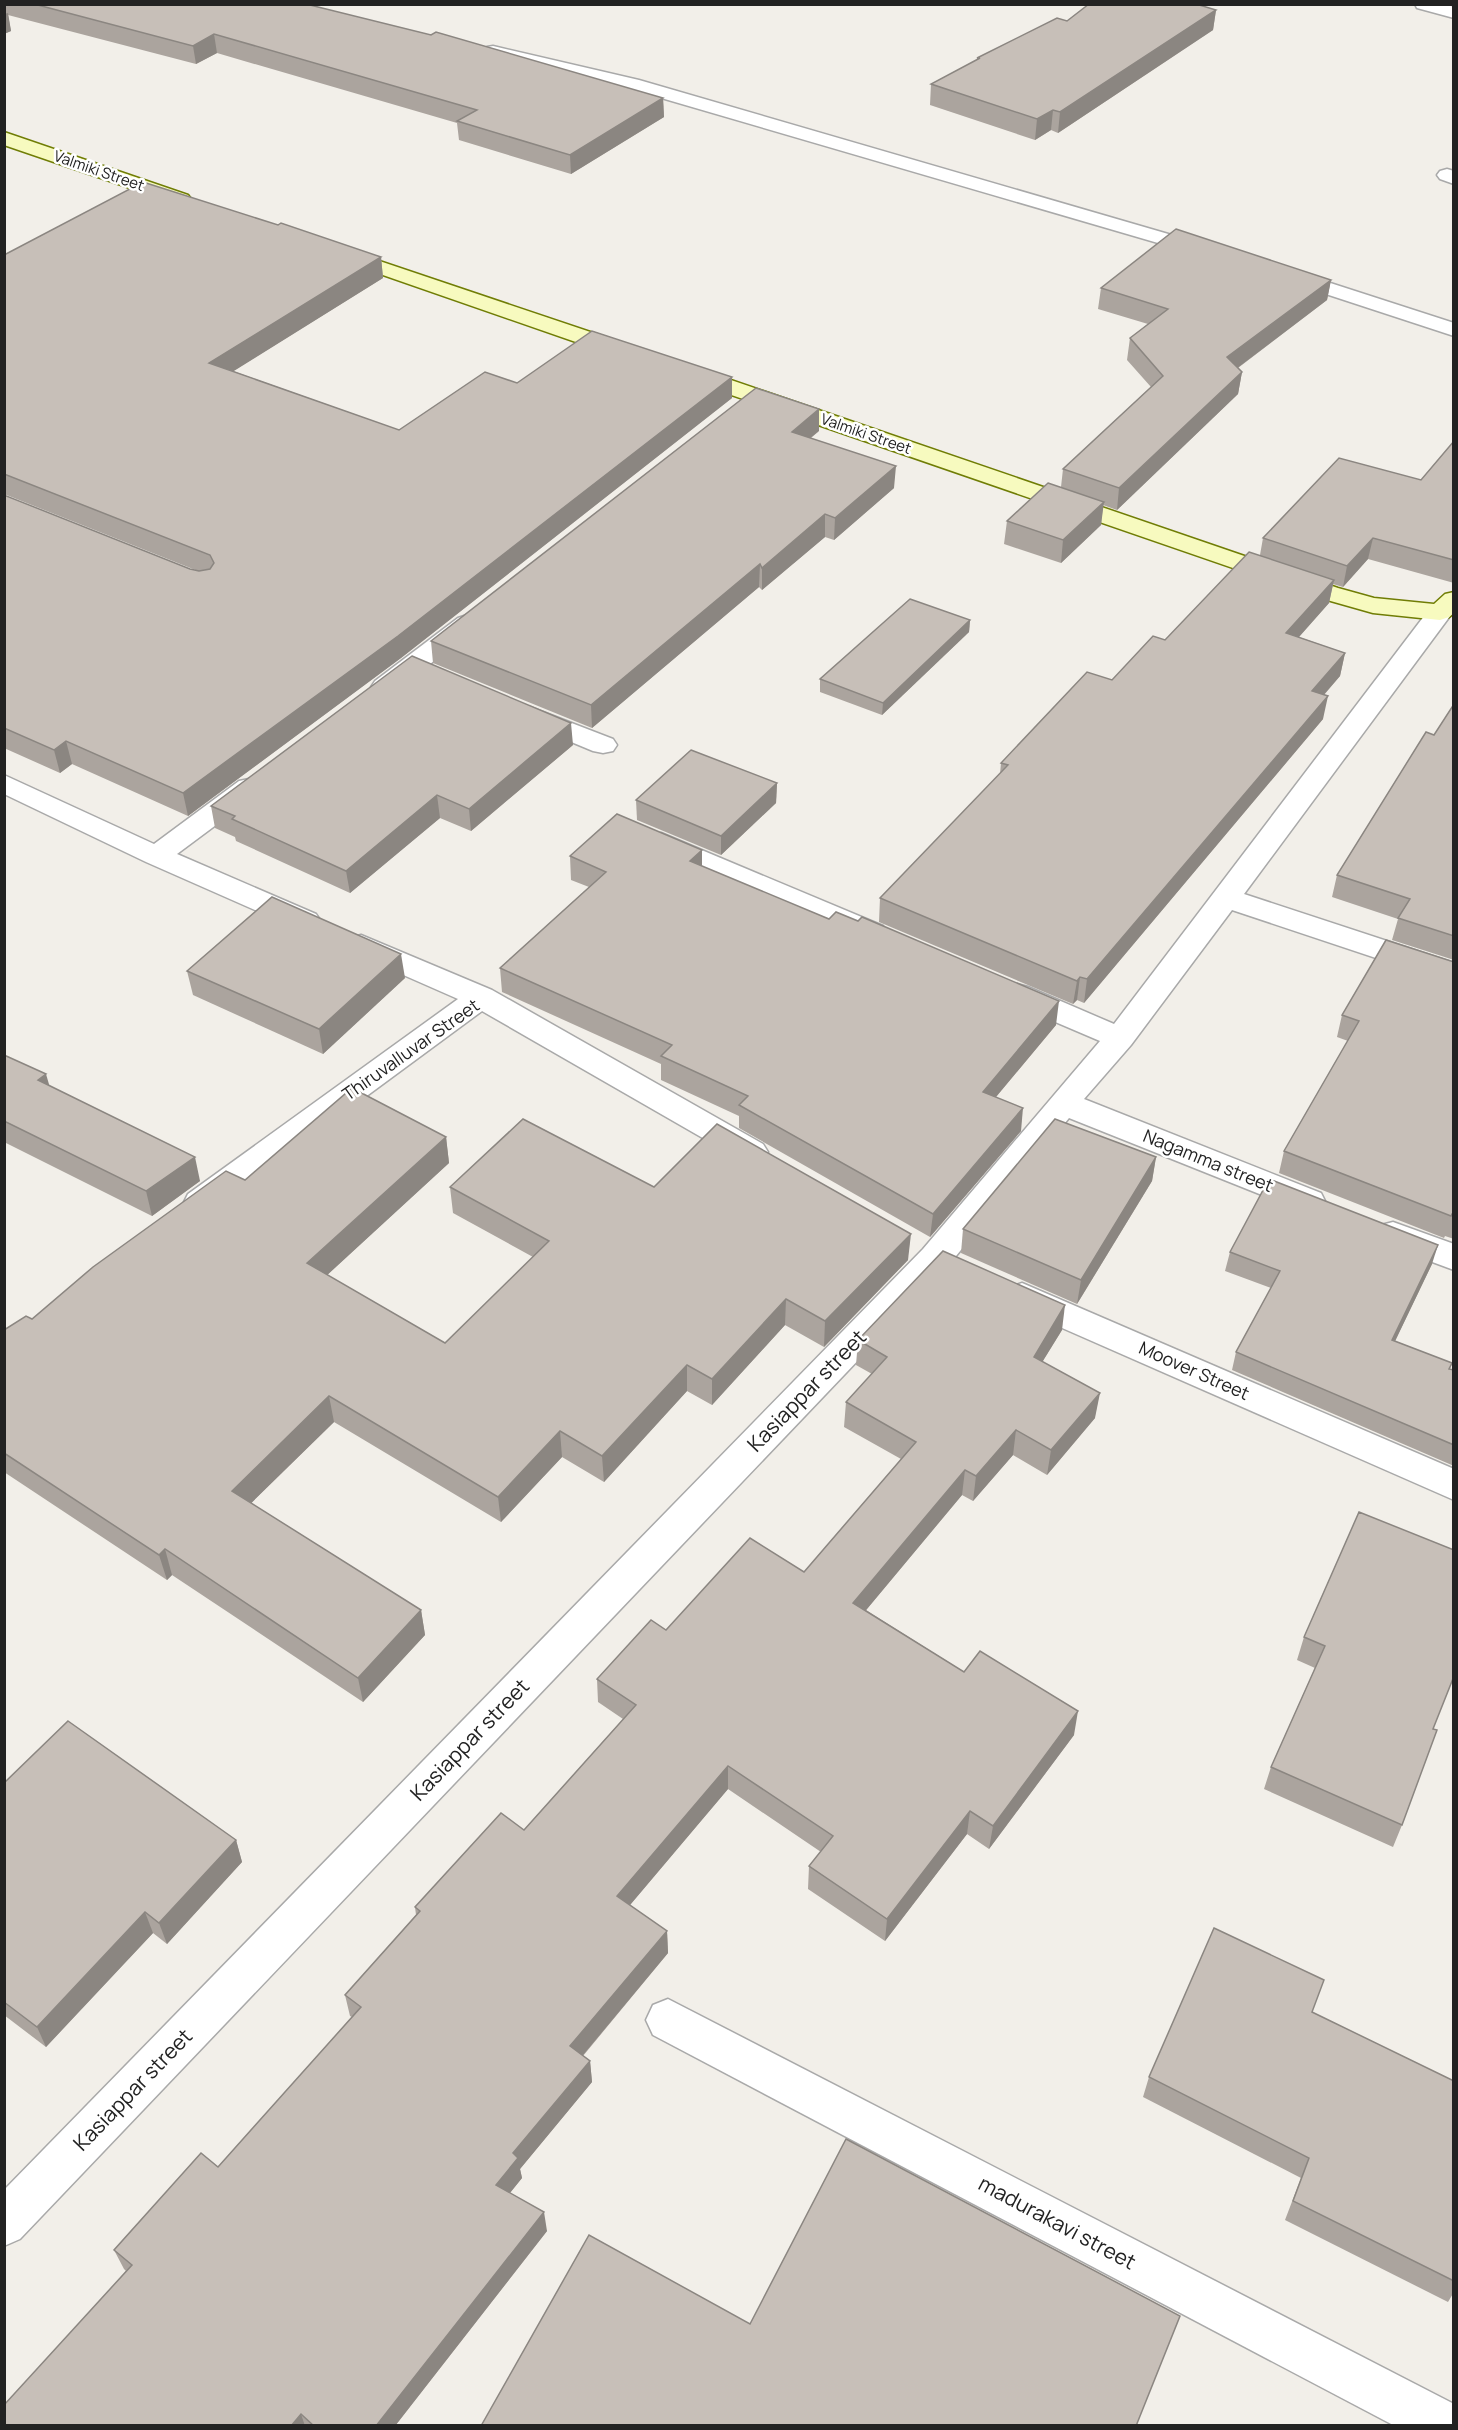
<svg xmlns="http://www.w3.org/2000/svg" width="1458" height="2430" viewBox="0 0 1458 2430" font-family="Manrope,sans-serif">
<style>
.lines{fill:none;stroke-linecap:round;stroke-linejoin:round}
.street-casing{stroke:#a9a9a9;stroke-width:3}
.secondary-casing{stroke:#707d05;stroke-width:3}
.street{fill:#fff;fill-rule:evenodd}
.secondary{fill:#f7fabf;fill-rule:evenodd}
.wall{fill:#aba49e}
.shaded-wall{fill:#8b8681}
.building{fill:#c7bfb8;stroke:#8b8681;stroke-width:1.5}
.labels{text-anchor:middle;stroke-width:5;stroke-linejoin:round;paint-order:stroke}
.far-street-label{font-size:15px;fill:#222;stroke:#fff}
.street-label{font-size:18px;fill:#222;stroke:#fff}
.near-street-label{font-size:21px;fill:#222;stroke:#fff}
</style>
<rect width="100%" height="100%" fill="#f2efe9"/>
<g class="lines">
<defs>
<g id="street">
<polygon points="1415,4 1444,4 1454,7 1454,18 1417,8"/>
<polygon points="493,46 639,80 1213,247 1216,251 1213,255 1206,257 1199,255 627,88 487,55 484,51 487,47"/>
<polygon points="1447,169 1454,171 1454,184 1440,179 1437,175 1440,171"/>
<polygon points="1287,269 1454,323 1454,336 1280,279 1276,275 1280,271"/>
<polygon points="1440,604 1449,607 1453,612 1244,894 1454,963 1454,984 1232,910 1131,1045 1084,1099 1321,1193 1325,1201 1321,1209 1309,1213 1297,1209 1069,1118 947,1267 20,2239 4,2246 4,2190 923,1249 1100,1041 1006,1001 1002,994 1006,987 1017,984 1028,987 1114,1024 1431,607"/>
<polygon points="467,615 476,618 480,623 476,628 393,693 384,695 375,693 371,687 375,681 458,618"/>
<polygon points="530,707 613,739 617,745 613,751 603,753 593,751 521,721 517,715 521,709"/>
<polygon points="4,775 154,844 239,781 249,779 259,781 263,787 259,793 177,854 316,914 321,921 316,928 306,930 296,928 146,862 4,794"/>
<polygon points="661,833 883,926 888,933 883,940 873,943 863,940 651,848 647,842 651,836"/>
<polygon points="361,935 492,990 763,1144 768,1152 763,1160 752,1163 741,1160 482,1011 212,1210 200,1214 188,1210 184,1202 188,1194 458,999 351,952 346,945 351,938"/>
<polygon points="1393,1222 1454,1244 1454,1270 1381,1243 1376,1234 1381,1225"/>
<polygon points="1022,1283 1454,1469 1454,1500 1010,1305 1005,1296 1010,1287"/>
<polygon points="668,1999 1454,2404 1454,2426 1395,2426 653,2035 646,2020 653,2005"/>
</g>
<g id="secondary">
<polygon points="4,132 188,195 191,199 188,203 174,203 4,145"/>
<polygon points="341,248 635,347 638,352 635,357 627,359 619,357 334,258 331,254 334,250"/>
<polygon points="690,366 1338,588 1374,598 1434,604 1445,594 1454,592 1454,613 1449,617 1440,620 1373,613 1320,598 682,378 679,373 682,368"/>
</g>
</defs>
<!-- street casing -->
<use href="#street" class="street-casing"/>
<!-- secondary casing -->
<use href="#secondary" class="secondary-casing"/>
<!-- street -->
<use href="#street" class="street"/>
<!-- secondary -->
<use href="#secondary" class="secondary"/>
</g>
<!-- wall -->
<g class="wall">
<polygon points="4,4 306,4 663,98 664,117 571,174 459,140 457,123 217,53 196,64 8,15 11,31 4,34"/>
<polygon points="1216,10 1213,30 1058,133 1051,130 1035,140 930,105 931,84 977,60 977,58 1067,21"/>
<polygon points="278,225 381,257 383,278 233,371 399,430 517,383 732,398 401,658 188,816 72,764 60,773 4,748 4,495 190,569 198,571 4,494 4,255"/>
<polygon points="1331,280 1327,300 1238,368 1242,372 1238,394 1117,510 1103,505 1101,525 1061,563 1004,544 1007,521 1061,487 1063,469 1151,387 1127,360 1130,338 1148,324 1098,309 1101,288"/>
<polygon points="819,431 811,438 894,488 834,540 825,537 762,590 759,587 592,728 433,663 431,641"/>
<polygon points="1454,441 1454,583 1368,559 1343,587 1333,584 1329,603 1299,637 1345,653 1340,676 1324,695 1323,719 1084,1003 1077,1000 1073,1004 879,922 880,898 1000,774 1001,763 1165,640 1260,555 1263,538 1421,480"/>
<polygon points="970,620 969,632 882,715 820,692 820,679"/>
<polygon points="1454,704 1454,960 1392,940 1398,919 1332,897 1337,875 1434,735"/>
<polygon points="573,745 471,831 440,818 350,893 236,841 235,837 215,828 211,806"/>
<polygon points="777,783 776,803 721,855 637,820 636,800"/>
<polygon points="702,850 702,866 1056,1025 996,1097 1021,1131 930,1237 739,1128 739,1116 661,1080 661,1064 502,992 500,968 589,887 571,880 570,856"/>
<polygon points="1454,962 1454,1239 1445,1236 1444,1238 1279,1173 1284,1151 1348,1041 1337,1037 1342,1015"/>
<polygon points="187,971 405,978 323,1054 193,995"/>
<polygon points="4,1055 49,1085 200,1181 152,1216 4,1142"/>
<polygon points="446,1137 449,1163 327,1275 445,1343 533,1257 453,1213 450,1187 654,1187 908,1260 824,1347 785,1325 712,1405 687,1391 604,1482 562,1457 501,1522 334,1422 251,1503 421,1610 425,1635 363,1702 172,1575 167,1580 4,1472 4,1330 32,1319 245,1180"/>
<polygon points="1156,1157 1152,1181 1077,1304 961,1253 963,1229"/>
<polygon points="1230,1252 1432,1264 1395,1341 1452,1363 1450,1369 1454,1370 1454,1466 1232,1370 1236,1352 1271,1288 1225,1271"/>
<polygon points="1062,1330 1042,1362 1095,1418 1047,1475 1013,1455 973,1501 962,1495 866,1610 964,1672 1074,1735 989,1849 967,1834 885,1941 808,1889 809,1866 821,1852 728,1789 630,1905 667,1931 668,1953 583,2056 590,2061 592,2082 520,2169 522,2178 510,2193 547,2231 395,2426 4,2426 126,2271 124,2269 114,2250 218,2167 352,2017 350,2016 345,1995 416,1915 415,1907 524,1830 623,1719 598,1702 597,1679 666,1630 804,1572 901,1459 844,1427 846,1402 872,1374 856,1365 858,1340"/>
<polygon points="1359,1512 1433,1729 1402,1825 1393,1847 1264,1789 1271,1767 1315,1668 1297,1660 1304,1637"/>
<polygon points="4,1783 236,1840 242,1862 167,1944 153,1933 46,2047 4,2015"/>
<polygon points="1312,2012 1454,2081 1454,2292 1448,2302 1285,2220 1301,2178 1143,2097 1149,2077"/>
</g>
<!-- shaded-wall -->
<g class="shaded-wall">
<polygon points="1216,10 1213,30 1058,133 1060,112"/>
<polygon points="8,13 11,31 4,34 4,14"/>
<polygon points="214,34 217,53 196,64 193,46"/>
<polygon points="663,98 664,117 571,174 570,155"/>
<polygon points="1053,110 1051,130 1035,140 1037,119"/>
<polygon points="381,257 383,278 213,384 209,363"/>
<polygon points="1331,280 1327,300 1224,378 1227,357"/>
<polygon points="1242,372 1238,394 1117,510 1119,488"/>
<polygon points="732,377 732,398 401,658 188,816 183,793"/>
<polygon points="819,409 819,431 791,453 792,432"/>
<polygon points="896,466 894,488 834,540 835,518"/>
<polygon points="1104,502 1101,525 1061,563 1063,540"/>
<polygon points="825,514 825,537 762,590 762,568"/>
<polygon points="1373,538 1368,559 1343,587 1347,566"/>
<polygon points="760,564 759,587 592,728 591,705"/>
<polygon points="1334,580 1329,603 1282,656 1286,633"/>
<polygon points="970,620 969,632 882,715 883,703"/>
<polygon points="1345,653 1340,676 1307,714 1312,691"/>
<polygon points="1328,696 1323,719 1084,1003 1087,979"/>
<polygon points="571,723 573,745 471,831 469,809"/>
<polygon points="66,741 72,764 60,773 54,750"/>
<polygon points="777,783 776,803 721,855 721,836"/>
<polygon points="437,795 440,818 350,893 346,871"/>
<polygon points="702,850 702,873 690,861"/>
<polygon points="401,954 405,978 323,1054 319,1029"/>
<polygon points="1080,977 1077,1000 1073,1004 1077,981"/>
<polygon points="1059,1001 1056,1025 980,1116 983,1092"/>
<polygon points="46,1074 53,1098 38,1080"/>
<polygon points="1023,1108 1021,1131 930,1237 933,1214"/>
<polygon points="446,1137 449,1163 312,1289 307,1263"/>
<polygon points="195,1157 200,1181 152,1216 146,1191"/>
<polygon points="1156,1157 1152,1181 1077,1304 1081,1280"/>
<polygon points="911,1234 908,1260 824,1347 825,1321"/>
<polygon points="1438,1245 1432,1264 1387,1358 1392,1340"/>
<polygon points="786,1299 785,1325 712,1405 712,1379"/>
<polygon points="1065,1305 1062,1330 1030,1382 1034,1357"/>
<polygon points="687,1365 687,1391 604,1482 602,1456"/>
<polygon points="1100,1393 1095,1418 1047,1475 1051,1450"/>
<polygon points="329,1396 334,1422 238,1516 232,1491"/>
<polygon points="1016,1430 1013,1455 973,1501 976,1476"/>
<polygon points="560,1431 562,1457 501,1522 498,1497"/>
<polygon points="965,1470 962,1495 852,1627 853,1603"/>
<polygon points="165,1549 172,1575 167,1580 159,1555"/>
<polygon points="421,1610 425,1635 363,1702 358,1678"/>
<polygon points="1078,1711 1074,1735 989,1849 993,1826"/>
<polygon points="728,1766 728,1789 619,1918 617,1896"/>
<polygon points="970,1811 967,1834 885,1941 887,1919"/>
<polygon points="236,1840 242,1862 167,1944 159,1923"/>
<polygon points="145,1912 153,1933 46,2047 37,2027"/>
<polygon points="667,1931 668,1953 573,2067 570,2046"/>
<polygon points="590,2061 592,2082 520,2169 522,2178 500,2205 496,2185 513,2153"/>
<polygon points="544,2212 547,2231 395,2426 376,2426"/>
<polygon points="301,2414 305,2426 291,2426"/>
</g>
<!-- building -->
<g class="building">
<polygon points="34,4 306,4 431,35 436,32 663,98 570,155 457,121 477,110 214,34 193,46"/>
<polygon points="1089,4 1196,4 1216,10 1060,112 1053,110 1037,119 931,84 980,58 977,58 1057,18 1067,21"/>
<polygon points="143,182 278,225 281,223 381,257 209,363 399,430 485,372 517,383 592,331 732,377 398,636 183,793 66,741 54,750 4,728 4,495 190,569 199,571 210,569 214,563 210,555 4,474 4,255"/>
<polygon points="1176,229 1331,280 1227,357 1242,372 1119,488 1063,469 1163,376 1130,338 1168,309 1101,288"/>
<polygon points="756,388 819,409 792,432 896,466 835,518 825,514 762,568 760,564 591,705 431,641"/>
<polygon points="1454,441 1454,560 1373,538 1347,566 1263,538 1339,458 1421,480"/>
<polygon points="1048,483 1104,502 1063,540 1007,521"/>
<polygon points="1249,552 1334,580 1286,633 1345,653 1312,691 1328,696 1087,979 1080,977 1077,981 880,898 1008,765 1001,763 1087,672 1112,680 1153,636 1165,640"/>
<polygon points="910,599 970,620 883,703 820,679"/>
<polygon points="412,656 571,723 469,809 437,795 346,871 232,819 235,816 211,806"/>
<polygon points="1454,704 1454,936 1398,918 1410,899 1337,875 1426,732 1434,735"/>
<polygon points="691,750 777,783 721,836 636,800"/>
<polygon points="617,814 702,850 690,861 829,919 836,912 858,921 862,917 1059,1001 983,1092 1023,1108 933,1214 739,1105 748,1096 661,1056 672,1045 500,968 606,872 570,856"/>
<polygon points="272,897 401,954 319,1029 187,971"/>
<polygon points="1386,940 1454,962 1454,1215 1452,1214 1451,1216 1284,1151 1359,1021 1342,1015"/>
<polygon points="4,1055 46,1074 38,1080 195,1157 146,1191 4,1121"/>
<polygon points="352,1088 446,1137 307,1263 445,1343 549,1241 450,1187 523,1119 654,1187 717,1124 911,1234 825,1321 786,1299 712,1379 687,1365 602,1456 560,1431 498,1497 329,1396 232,1491 421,1610 358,1678 165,1549 159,1555 4,1453 4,1330 26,1316 32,1319 93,1267 226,1171 245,1180"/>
<polygon points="1055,1119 1156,1157 1081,1280 963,1229"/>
<polygon points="1269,1179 1438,1245 1392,1340 1452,1363 1449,1369 1454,1370 1454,1445 1236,1352 1280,1271 1230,1252"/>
<polygon points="943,1251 1065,1305 1034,1357 1100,1393 1051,1450 1016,1430 976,1476 965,1470 853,1603 964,1672 980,1651 1078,1711 993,1826 970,1811 887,1919 809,1866 833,1836 728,1766 617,1896 667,1931 570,2046 590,2061 513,2153 518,2158 496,2185 544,2212 376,2426 314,2426 301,2414 291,2426 4,2426 4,2405 132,2265 114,2250 201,2153 218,2167 361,2007 345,1995 420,1911 415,1907 501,1813 524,1830 636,1705 597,1679 651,1620 666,1630 750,1538 804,1572 916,1442 846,1402 887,1357 858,1340"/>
<polygon points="1359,1512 1454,1550 1454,1676 1433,1729 1437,1730 1402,1825 1271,1767 1325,1646 1304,1637"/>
<polygon points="68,1721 236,1840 159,1923 145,1912 37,2027 4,2002 4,1783"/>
<polygon points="1214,1928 1324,1980 1312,2012 1454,2081 1454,2281 1293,2201 1309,2158 1149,2077"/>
<polygon points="846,2139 1180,2316 1136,2426 481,2426 589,2235 750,2324"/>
</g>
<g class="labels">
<!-- far-street labels -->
<g class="far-street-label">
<text transform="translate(99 171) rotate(19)" y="5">Valmiki Street</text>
<text transform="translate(866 434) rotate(19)" y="5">Valmiki Street</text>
</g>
<!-- street labels -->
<g class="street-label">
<text transform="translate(411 1050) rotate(-35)" y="6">Thiruvalluvar Street</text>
<text transform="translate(1208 1161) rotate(22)" y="6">Nagamma street</text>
<text transform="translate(1194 1371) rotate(24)" y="6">Moover Street</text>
</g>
<!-- near-street labels -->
<g class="near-street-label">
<text transform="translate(807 1391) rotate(-46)" y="7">Kasiappar street</text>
<text transform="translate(470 1740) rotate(-46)" y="7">Kasiappar street</text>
<text transform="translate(133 2090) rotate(-46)" y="7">Kasiappar street</text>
<text transform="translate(1057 2223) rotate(28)" y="7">madurakavi street</text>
</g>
</g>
<!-- border -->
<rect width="1458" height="2430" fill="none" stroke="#222222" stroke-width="12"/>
</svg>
